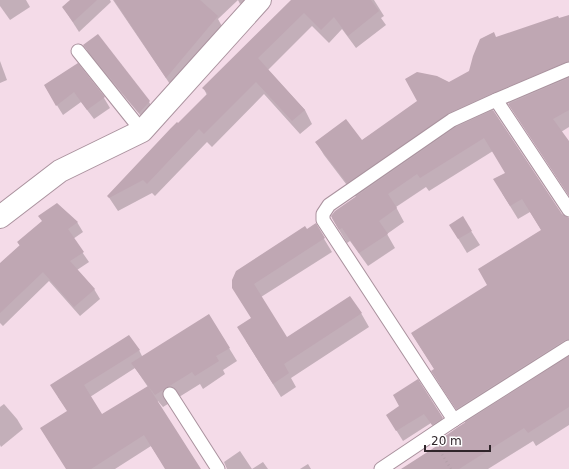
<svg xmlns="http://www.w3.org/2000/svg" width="569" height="469" viewBox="0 0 569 469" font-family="'DejaVu Sans',sans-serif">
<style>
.shadow{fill:#0003;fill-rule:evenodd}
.building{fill:#bfa7b3}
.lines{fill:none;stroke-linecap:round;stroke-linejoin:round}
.service-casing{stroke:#aa929e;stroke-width:15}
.tertiary-casing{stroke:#aa929e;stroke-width:24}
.path{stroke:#b39fa9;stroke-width:2.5;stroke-dasharray:1 3;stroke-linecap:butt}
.service{stroke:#fff;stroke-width:13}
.tertiary{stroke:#fff;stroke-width:22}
</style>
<rect width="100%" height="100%" fill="#f4dbe8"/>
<!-- shadow -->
<g class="shadow">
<polygon points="0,0 26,0 30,7 10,20 0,6"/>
<polygon points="71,0 110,0 111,2 79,32 63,7"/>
<polygon points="113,0 248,0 240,4 238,0 218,19 224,30 174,90"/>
<polygon points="292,0 374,0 384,16 381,18 386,25 356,48 342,29 329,43 312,26 268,70 305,110 312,124 300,134 264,94 212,147 207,142 155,196 152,193 118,211 108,196 207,95 204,89"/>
<polygon points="569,16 569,127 561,132 569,143 569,196 509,103 492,110 569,227 569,425 536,446 533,441 488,469 403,469 444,442 466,424 440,385 435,370 412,334 489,285 542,231 530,212 518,219 502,193 506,173 493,151 429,191 426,187 396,207 404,222 387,234 395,248 368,266 350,241 347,243 332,218 356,197 324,155 316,142 361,141 449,83 469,72 496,38"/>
<polygon points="85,46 149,102 155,112 146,122 90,56"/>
<polygon points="0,61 7,80 0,83"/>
<polygon points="45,86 104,98 110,108 94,119 81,102 63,115"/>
<polygon points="77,222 83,232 73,239 89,262 77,270 94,289 100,299 80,316 49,281 3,326 0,323 0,264 20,246 18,243"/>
<polygon points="315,224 332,252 261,297 287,339 361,313 369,327 291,378 296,387 281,397 246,341 252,318 233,288"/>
<polygon points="450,225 471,231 480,245 467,253"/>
<path d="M229,348L237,361L223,370L225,374L203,389L200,384L163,407L158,401L157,402L200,469H166L151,446L115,469H66L68,411L58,397L139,350L142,356ZM135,368L148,387L102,415L90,397Z"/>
<polygon points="4,404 17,419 23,429 1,447 0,445 0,407"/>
<polygon points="400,407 442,418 448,428 438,435 431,423 403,441 393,425"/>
<polygon points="240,451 252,469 263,462 268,469 227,469 224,462"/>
<polygon points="308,464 311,469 300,469"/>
</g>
<!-- building -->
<g class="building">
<polygon points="70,0 97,0 73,22 62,7"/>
<polygon points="114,0 200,0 218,16 166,78"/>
<polygon points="291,0 371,0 379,11 348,36 334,17 321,30 304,13 258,58 305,110 292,121 256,82 204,134 199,129 147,184 143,180 109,198 107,196 171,128 177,122 178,123 208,93 202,88"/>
<polygon points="569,15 569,61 493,93 449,113 347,183 315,142 346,119 362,140 417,101 405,79 417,72 437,76 449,82 469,71 473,56 480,39 494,32 496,37 558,16 559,18"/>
<polygon points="98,34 150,101 139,113 83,45"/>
<polygon points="78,63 105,97 87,110 74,92 56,106 44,85"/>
<polygon points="569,78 569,110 553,119 569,141 569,196 508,104"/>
<polygon points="493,110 562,214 569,218 569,339 565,340 456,409 431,371 434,369 411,333 487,285 478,269 541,230 522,199 510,206 493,179 505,173 484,138 420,178 417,174 388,194 397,208 379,221 388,234 359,253 342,228 339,230 331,216 335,211 456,127"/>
<polygon points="57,203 78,222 68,229 84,252 70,261 95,289 74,307 43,272 0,313 0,263 20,245 17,242 42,221 38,216"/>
<polygon points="463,216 472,231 458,239 449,225"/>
<polygon points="316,223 325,238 254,284 287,337 350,296 362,313 284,364 289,373 273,384 237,327 251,318 232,288 232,280 236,271 305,226 307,229"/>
<polygon points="209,314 230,348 216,356 219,361 195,376 192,372 155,395 131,363"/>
<polygon points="129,335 140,350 84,385 102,414 148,386 201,469 165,469 144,435 91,469 66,469 40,428 67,411 50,385"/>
<polygon points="569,356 569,407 528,433 524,428 459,469 401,469 443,442 441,439 458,427"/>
<polygon points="418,379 443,418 432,425 424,414 396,431 386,415 399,406 393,395"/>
</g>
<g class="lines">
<defs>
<g id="service">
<polyline points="78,51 142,131"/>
<polyline points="569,69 496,100 569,210"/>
<polyline points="170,394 218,469"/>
<polyline points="454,420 323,220 323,214 329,205 452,120 496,100"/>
<polyline points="381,469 454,420 569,347"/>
</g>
<polyline id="tertiary" points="0,217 60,171 142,131 260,0"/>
</defs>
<!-- service casing -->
<use href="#service" class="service-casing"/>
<!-- tertiary casing -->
<use href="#tertiary" class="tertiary-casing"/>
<!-- path -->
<polyline class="path" points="440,451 451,469"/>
<!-- service -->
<use href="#service" class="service"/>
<!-- tertiary -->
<use href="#tertiary" class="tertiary"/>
</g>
<!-- scale -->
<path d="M425 445v6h65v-6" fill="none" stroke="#2f252a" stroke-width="2"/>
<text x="431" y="445" font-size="12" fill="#2f252a" stroke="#ffffff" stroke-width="3" paint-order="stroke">20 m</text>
</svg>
